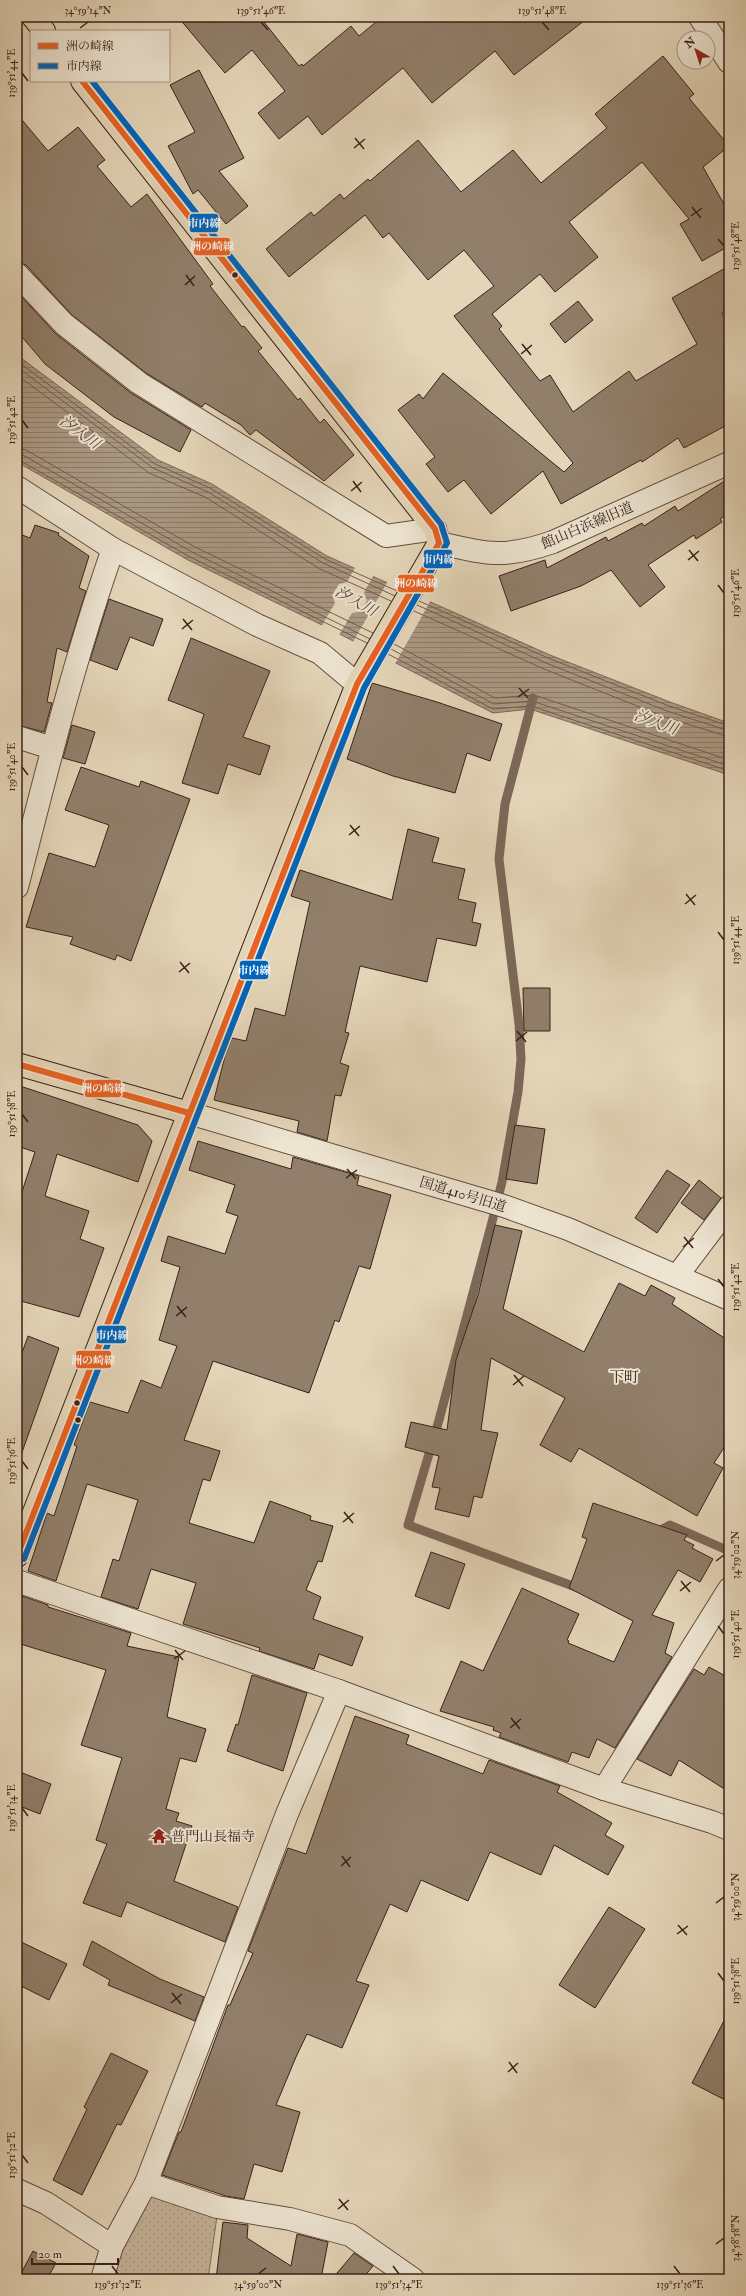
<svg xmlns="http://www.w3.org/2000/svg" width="746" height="2296" viewBox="0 0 746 2296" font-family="'IM FELL Double Pica','Noto Serif JP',serif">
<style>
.green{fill:url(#green-dots);stroke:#806c5a}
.water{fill:url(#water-rules);stroke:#7c6858}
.pier{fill:#e4d5b8}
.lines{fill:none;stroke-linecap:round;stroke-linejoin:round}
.shore{stroke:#715c4d;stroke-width:1}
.stream{stroke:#7c6858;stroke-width:9}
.building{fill:#917f6b;stroke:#382118}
.minor-casing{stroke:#634e40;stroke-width:24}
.major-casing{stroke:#382118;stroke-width:24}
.highway-casing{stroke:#382118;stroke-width:24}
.minor{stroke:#ede4d1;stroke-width:22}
.major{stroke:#e4d5b8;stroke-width:22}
.highway{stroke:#e4d5b8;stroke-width:22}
.bus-1-casing{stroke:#ede4d1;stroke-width:9}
.bus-2-casing{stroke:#ede4d1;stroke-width:9}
.bus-1{stroke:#e96222;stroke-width:6}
.bus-2{stroke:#0065bd;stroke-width:6}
.ticks{fill:none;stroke:#382118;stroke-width:1.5}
.bus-dot{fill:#382118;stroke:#ede4d1;stroke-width:1.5}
.labels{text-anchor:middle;stroke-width:4;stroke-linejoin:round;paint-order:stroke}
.street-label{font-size:14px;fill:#382118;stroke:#ede4d1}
.poi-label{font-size:14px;fill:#382118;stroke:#ede4d1;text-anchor:start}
.water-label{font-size:15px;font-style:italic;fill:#5a4538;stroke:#ede4d1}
.neighbourhood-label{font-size:15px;fill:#382118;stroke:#ede4d1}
.line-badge{stroke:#ede4d1;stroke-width:1.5}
.badge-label{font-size:11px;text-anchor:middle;font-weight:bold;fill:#fff}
.neatline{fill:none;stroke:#382118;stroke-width:1.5}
.ticks-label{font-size:10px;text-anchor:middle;fill:#382118}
</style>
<defs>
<pattern id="green-dots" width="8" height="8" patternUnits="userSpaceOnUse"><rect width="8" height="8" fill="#c7b69d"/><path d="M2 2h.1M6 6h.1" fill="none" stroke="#ac9c86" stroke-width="1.8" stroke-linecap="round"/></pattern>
<pattern id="water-rules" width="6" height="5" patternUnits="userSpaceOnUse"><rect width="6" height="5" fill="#aa9882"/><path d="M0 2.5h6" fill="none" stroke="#8b7c69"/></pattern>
</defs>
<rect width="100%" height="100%" fill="#e4d5b8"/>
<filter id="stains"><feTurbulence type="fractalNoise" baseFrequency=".005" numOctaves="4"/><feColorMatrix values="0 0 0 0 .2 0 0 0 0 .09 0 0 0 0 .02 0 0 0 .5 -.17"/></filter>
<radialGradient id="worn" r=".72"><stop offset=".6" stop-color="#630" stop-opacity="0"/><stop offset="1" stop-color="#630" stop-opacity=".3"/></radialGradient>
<!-- green -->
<polygon class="green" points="150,2195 217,2216 208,2279 112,2279 121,2250"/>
<!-- water -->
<polygon class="water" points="17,355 158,460 212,484 327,556 550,655 670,702 729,723 729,775 530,709 493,713 322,625 188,560 17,462"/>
<!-- pier -->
<g class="pier">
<polygon points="356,566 374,575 364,592 367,601 360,612 352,613 339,635 321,627 335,603 332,595 339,584 347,582"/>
<polygon points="388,581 431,600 395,664 353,642"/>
</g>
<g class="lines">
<!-- shore -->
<g class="shore">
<polyline points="17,361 155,464 210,488 325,559 397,591"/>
<polyline points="17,367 153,468 208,492 323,563 395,596"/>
<polyline points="17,375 149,473 205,497 320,569 391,601"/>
<polyline points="17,448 26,450 195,547 373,633"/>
<polyline points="17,454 23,455 192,552 370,639"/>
<polyline points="17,459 190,557 367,643"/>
<polyline points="419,601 548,658 669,706 729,726"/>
<polyline points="417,605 546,663 667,711 729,731"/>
<polyline points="414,611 544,669 665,717 729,737"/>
<polyline points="394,644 495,698 534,695 729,760"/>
<polyline points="391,649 494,704 532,701 729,766"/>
<polyline points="388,654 493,709 531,706 729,771"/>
</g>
<!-- stream -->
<g class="stream">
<polyline points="533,698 505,804 499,859 519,1024 521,1059 518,1092 502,1182 492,1222 439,1420 408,1525 581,1589"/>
<polyline points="655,1533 670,1525 729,1551"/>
</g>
</g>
<!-- building -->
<g class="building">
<polygon points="178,17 260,17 299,66 302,64 303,66 351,26 359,36 382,17 589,17 514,75 495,51 432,103 403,68 322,135 308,116 279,139 258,113 285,91 252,50 225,73"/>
<polygon points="663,56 694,94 689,98 729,146 703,167 729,213 729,246 702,261 680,224 689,219 642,162 569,222 598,257 555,292 540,274 492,314 502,326 499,329 540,381 550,375 573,412 629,371 636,381 697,344 672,298 729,266 729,308 722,313 729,326 729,424 684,448 678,438 642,462 641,460 561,504 543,471 491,514 464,480 448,492 426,464 435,457 398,410 419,394 423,399 443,373 564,472 573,463 454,316 494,286 464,250 428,280 389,233 383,238 365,215 289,277 266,249 311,212 314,216 340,194 344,199 368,179 370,181 418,140 461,192 513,150 541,183 607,128 595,114"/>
<polygon points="199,70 244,158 219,171 248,206 226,224 198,190 193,194 168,146 195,132 170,85"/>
<polygon points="17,114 48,151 78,127 105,160 97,166 131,207 147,194 213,284 210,286 242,327 244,326 262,348 258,351 298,400 300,398 320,423 324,419 354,455 324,481 256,430 250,435 241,425 205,403 202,407 146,373 72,315 26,265 17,262"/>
<polygon points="17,292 56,334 131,393 191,430 180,452 114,417 45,364 17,331"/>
<polygon points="578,301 593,320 565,343 550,324"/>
<polygon points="729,478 729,513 720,519 722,522 696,539 694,535 648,565 665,587 640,607 611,570 581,586 511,611 499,576 545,560 547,568 606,537 608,541 642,523 644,526 675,506 678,511"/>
<polygon points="35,525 59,533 58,535 89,556 79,588 86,591 67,652 57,648 47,702 52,703 44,732 17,725 17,533 30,538"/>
<polygon points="109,599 163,619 153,646 130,637 117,670 90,660"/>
<polygon points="191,638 270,671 243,737 270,746 260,775 228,764 218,794 182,783 204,714 168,700"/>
<polygon points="372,683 437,702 502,724 490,761 467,753 455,793 393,776 347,759"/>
<polygon points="72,725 95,732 85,764 63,758"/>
<polygon points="81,767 139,787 141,781 190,799 131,961 117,955 115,960 70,944 73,937 26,927 49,853 95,867 109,825 65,810"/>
<polygon points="408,829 439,838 432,862 465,869 458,899 476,903 472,922 481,924 476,946 437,938 427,982 360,966 345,1032 349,1033 340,1063 349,1066 341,1096 335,1095 327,1141 297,1132 299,1121 214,1100 225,1056 232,1038 246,1041 255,1008 285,1016 310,902 291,896 300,870 392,900"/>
<polygon points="523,988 550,988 550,1031 524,1031"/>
<polygon points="17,1085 138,1125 152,1141 138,1182 57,1154 45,1196 89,1211 80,1239 104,1248 79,1317 17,1300 17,1207 35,1152 17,1146"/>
<polygon points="515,1125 545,1129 537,1184 506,1179"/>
<polygon points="198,1141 291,1169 293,1157 359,1176 357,1185 391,1195 370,1269 359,1266 339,1322 335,1320 309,1393 213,1361 184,1440 220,1451 210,1481 203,1479 189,1523 254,1543 270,1501 311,1516 310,1520 333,1526 322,1562 318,1561 306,1590 321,1597 313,1619 363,1637 352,1666 319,1654 314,1669 259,1651 260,1648 183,1624 196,1583 151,1569 138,1609 101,1597 113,1559 119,1561 138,1500 87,1484 56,1581 28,1571 47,1513 54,1516 77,1446 74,1445 90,1402 128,1413 141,1380 161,1388 177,1346 159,1340 180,1267 161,1261 168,1236 225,1254 238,1216 226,1212 235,1185 189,1170"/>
<polygon points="667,1170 690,1185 657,1233 635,1218"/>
<polygon points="699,1180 721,1198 704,1220 681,1203"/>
<polygon points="495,1225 522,1231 503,1309 584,1352 619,1283 645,1296 651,1285 675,1298 672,1304 729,1341 729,1440 714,1463 723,1468 697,1516 579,1448 571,1462 540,1445 565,1398 491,1358 481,1430 498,1433 482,1498 474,1496 469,1517 435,1509 440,1488 432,1487 439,1456 405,1447 411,1422 447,1430 456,1360 478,1295"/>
<polygon points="28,1336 59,1348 20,1458 17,1458 17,1367"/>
<polygon points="593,1503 687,1535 684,1540 694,1545 692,1548 713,1559 700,1582 678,1570 652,1615 674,1623 665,1653 672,1657 615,1748 597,1739 589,1758 572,1752 568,1762 499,1737 501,1733 493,1730 494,1727 440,1711 461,1661 483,1671 522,1588 579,1614 567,1640 569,1641 568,1643 614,1662 633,1621 569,1588 587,1539 582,1537"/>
<polygon points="431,1552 465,1564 449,1609 415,1596"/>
<polygon points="22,1596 48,1605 48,1607 131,1633 127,1646 179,1657 167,1717 206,1729 196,1762 180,1758 166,1809 179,1813 176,1821 192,1826 174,1881 238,1907 225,1942 127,1902 121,1917 83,1903 107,1844 96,1840 122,1758 81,1745 106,1670 17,1643 17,1613"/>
<polygon points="709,1667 729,1678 729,1792 679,1760 671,1776 637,1759 694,1669 704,1675"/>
<polygon points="252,1675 307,1693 283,1771 227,1751 236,1724 238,1725"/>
<polygon points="355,1716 409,1735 406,1744 483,1774 489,1760 560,1786 557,1792 612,1823 605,1835 624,1846 608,1875 554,1845 541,1875 490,1852 468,1901 421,1880 407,1912 390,1904 356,1981 369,1985 342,2048 307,2034 296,2057 276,2105 300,2112 282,2172 254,2164 244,2199 226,2196 162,2175 179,2132 181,2132 228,2005 230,2005 253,1953 248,1951 288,1848 306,1854"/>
<polygon points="17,1771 51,1784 40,1814 17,1805"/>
<polygon points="609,1907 645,1929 595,2008 559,1985"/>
<polygon points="17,1940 67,1964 49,2000 17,1984"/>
<polygon points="92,1941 160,1979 204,1997 195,2021 108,1985 110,1980 83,1965"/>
<polygon points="729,2011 729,2102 692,2083"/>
<polygon points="111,2053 148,2071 121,2125 117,2124 82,2195 53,2180 87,2109 84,2107"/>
<polygon points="223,2222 248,2225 247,2238 291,2266 297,2234 328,2242 321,2279 216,2279"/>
<polygon points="33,2251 56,2263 47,2279 18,2279"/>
<polygon points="354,2253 373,2266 362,2279 332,2279"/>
</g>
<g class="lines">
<defs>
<g id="minor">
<polyline points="700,17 729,62"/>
<polyline points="17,274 64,324 139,383 386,536 435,529"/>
<polyline points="17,487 113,549 257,625 320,653 357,684"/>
<path d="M439,543C488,554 504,559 553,542L729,463"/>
<polyline points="17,737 52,748"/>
<path d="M17,887C46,773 74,660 113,549"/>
<polyline points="189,1113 504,1206 568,1229 729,1299"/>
<polyline points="677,1276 729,1207"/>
<polyline points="17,1581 339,1691 604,1789 712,1822 729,1829"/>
<polyline points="604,1789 729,1589"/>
<polyline points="146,2183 217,2207 290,2219 350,2235 413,2279"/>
<polyline points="17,2190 46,2203 112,2246 102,2279"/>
<polyline points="112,2246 146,2183 287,1814 339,1691"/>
</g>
<polyline id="major" points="17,1064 189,1113 17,1556"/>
<g id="highway">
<polyline points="33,17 44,31"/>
<polyline points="82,81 435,529 439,543 357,684 189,1113"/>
</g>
</defs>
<!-- minor casing -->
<use href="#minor" class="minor-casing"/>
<!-- major casing -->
<use href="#major" class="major-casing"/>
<!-- highway casing -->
<use href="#highway" class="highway-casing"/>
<!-- minor -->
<use href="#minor" class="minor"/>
<!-- major -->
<use href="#major" class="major"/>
<!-- highway -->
<use href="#highway" class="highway"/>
<defs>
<g id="bus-1">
<polyline points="17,1064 189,1113"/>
<polyline points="17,1556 357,684 439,543 435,529 82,81"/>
</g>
<polyline id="bus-2" points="24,1559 364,688 447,543 441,524 92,81"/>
</defs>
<!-- bus-1 casing -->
<use href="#bus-1" class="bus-1-casing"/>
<!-- bus-2 casing -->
<use href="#bus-2" class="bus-2-casing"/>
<!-- bus-1 -->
<use href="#bus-1" class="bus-1"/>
<!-- bus-2 -->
<use href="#bus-2" class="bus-2"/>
</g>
<!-- ticks -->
<path class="ticks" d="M261,22L268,30M542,22L549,30M80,28L88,22M22,73L28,81M355,138L364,149M354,148L365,139M692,207L701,218M691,216L702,208M718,239L724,246M186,275L194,286M185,285L195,276M522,344L531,355M521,354L532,345M22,420L28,428M353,481L361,492M351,491L362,482M689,550L698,561M688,560L699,551M718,585L724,593M183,619L192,630M182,629L193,620M519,688L528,698M518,697L529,689M22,767L28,775M350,825L359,836M349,835L360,826M686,894L695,905M685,904L696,895M718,932L724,940M180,962L189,973M179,972L190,963M517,1031L526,1042M516,1041L527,1032M22,1114L28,1122M347,1169L356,1179M346,1178L357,1170M684,1237L693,1248M683,1247L694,1238M718,1279L724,1287M177,1306L186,1317M176,1316L187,1307M514,1375L523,1386M513,1385L524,1376M22,1461L28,1469M344,1512L353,1523M343,1522L354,1513M716,1561L724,1555M681,1581L690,1592M680,1591L691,1582M718,1626L724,1634M175,1650L183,1660M174,1659L185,1651M511,1718L520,1729M510,1728L521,1719M22,1808L28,1816M342,1856L350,1867M341,1866L351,1857M716,1903L724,1897M678,1925L687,1935M677,1934L688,1926M718,1973L724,1981M172,1993L181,2004M171,2003L182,1994M509,2062L517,2073M508,2072L518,2063M22,2155L28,2163M339,2199L348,2210M338,2209L349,2200M716,2244L724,2238M112,2266L118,2274M393,2266L399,2274M674,2266L680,2274M258,2274L266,2268"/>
<!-- icons -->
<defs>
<symbol id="temple-bare" viewBox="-9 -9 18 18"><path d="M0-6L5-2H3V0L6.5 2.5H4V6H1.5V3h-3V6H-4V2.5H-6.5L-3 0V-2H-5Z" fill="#8f2418" stroke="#ede4d1" stroke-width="2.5" paint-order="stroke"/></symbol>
</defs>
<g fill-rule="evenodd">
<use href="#temple-bare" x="148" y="1825" width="22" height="22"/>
</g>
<!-- markers -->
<g class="bus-dot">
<circle cx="235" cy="275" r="3.5"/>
<circle cx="77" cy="1403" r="3.5"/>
<circle cx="78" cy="1420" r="3.5"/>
</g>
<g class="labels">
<!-- street labels -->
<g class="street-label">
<text transform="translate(587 525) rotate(-23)" y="5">館山白浜線旧道</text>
<text transform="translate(463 1194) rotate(17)" y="5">国道410号旧道</text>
</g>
<!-- poi labels -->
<g class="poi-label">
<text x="171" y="1841">普門山長福寺</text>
</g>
<!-- water labels -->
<g class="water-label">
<text transform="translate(80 432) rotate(36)" y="5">汐入川</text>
<text transform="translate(356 601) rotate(29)" y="5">汐入川</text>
<text transform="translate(656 722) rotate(20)" y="5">汐入川</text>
</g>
<!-- neighbourhood labels -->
<g class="neighbourhood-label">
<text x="624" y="1382">下町</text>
</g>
</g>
<g class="line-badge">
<rect x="189" y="213" width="30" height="20" rx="4" fill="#0065bd"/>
<rect x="193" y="237" width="38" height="19" rx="4" fill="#e96222"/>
<rect x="423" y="549" width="30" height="20" rx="4" fill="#0065bd"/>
<rect x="397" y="574" width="38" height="19" rx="4" fill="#e96222"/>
<rect x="239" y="960" width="30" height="20" rx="4" fill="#0065bd"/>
<rect x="84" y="1079" width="38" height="19" rx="4" fill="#e96222"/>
<rect x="96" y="1325" width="31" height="19" rx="4" fill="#0065bd"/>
<rect x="75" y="1350" width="37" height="19" rx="4" fill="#e96222"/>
</g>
<g class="badge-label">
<text x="204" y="227">市内線</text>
<text x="212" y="250">洲の崎線</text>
<text x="438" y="563">市内線</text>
<text x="416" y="587">洲の崎線</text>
<text x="254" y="974">市内線</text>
<text x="103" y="1092">洲の崎線</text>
<text x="112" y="1339">市内線</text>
<text x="93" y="1364">洲の崎線</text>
</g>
<!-- margin -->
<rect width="746" height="2296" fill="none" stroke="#e4d5b8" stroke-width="44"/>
<!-- legend -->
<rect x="30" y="30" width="140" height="52" fill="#ede4d1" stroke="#a59687"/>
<rect x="38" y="43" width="20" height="6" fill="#e96222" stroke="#a59687"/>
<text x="66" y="50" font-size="12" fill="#382118">洲の崎線</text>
<rect x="38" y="63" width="20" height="6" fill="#0065bd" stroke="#a59687"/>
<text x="66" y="70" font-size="12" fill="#382118">市内線</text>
<!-- north arrow -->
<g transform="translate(696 50) rotate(321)"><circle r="19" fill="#ede4d1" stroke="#a59687"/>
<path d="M0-3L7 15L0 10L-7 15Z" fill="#8f2418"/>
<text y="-6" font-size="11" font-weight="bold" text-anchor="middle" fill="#382118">N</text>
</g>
<!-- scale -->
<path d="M32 2258v6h86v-6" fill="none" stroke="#382118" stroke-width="2"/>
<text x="38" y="2258" font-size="12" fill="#382118" stroke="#ede4d1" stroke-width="3" paint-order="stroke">20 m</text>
<rect x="22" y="22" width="702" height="2252" class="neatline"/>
<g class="ticks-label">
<text x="88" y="14">34°59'14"N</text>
<text x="261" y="14">139°51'46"E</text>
<text x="542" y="14">139°51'48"E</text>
<text transform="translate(11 73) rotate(-90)" y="4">139°51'44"E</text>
<text transform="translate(735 246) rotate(-90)" y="4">139°51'48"E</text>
<text transform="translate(11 420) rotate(-90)" y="4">139°51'42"E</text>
<text transform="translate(735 593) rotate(-90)" y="4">139°51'46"E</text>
<text transform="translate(11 767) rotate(-90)" y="4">139°51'40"E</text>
<text transform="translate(735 940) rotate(-90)" y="4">139°51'44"E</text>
<text transform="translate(11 1114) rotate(-90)" y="4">139°51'38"E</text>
<text transform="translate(735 1287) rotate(-90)" y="4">139°51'42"E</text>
<text transform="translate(11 1461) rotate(-90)" y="4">139°51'36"E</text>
<text transform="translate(735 1555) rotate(-90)" y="4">34°59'02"N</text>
<text transform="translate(735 1634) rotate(-90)" y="4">139°51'40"E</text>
<text transform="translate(11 1808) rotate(-90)" y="4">139°51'34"E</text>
<text transform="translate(735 1897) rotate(-90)" y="4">34°59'00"N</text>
<text transform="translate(735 1981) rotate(-90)" y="4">139°51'38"E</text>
<text transform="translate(11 2155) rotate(-90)" y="4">139°51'32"E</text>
<text transform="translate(735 2238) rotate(-90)" y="4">34°58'58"N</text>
<text x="118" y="2288">139°51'32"E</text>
<text x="258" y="2288">34°59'00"N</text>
<text x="399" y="2288">139°51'34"E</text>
<text x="680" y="2288">139°51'36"E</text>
</g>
<rect width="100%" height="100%" filter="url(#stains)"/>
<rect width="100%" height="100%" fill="url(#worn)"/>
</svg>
